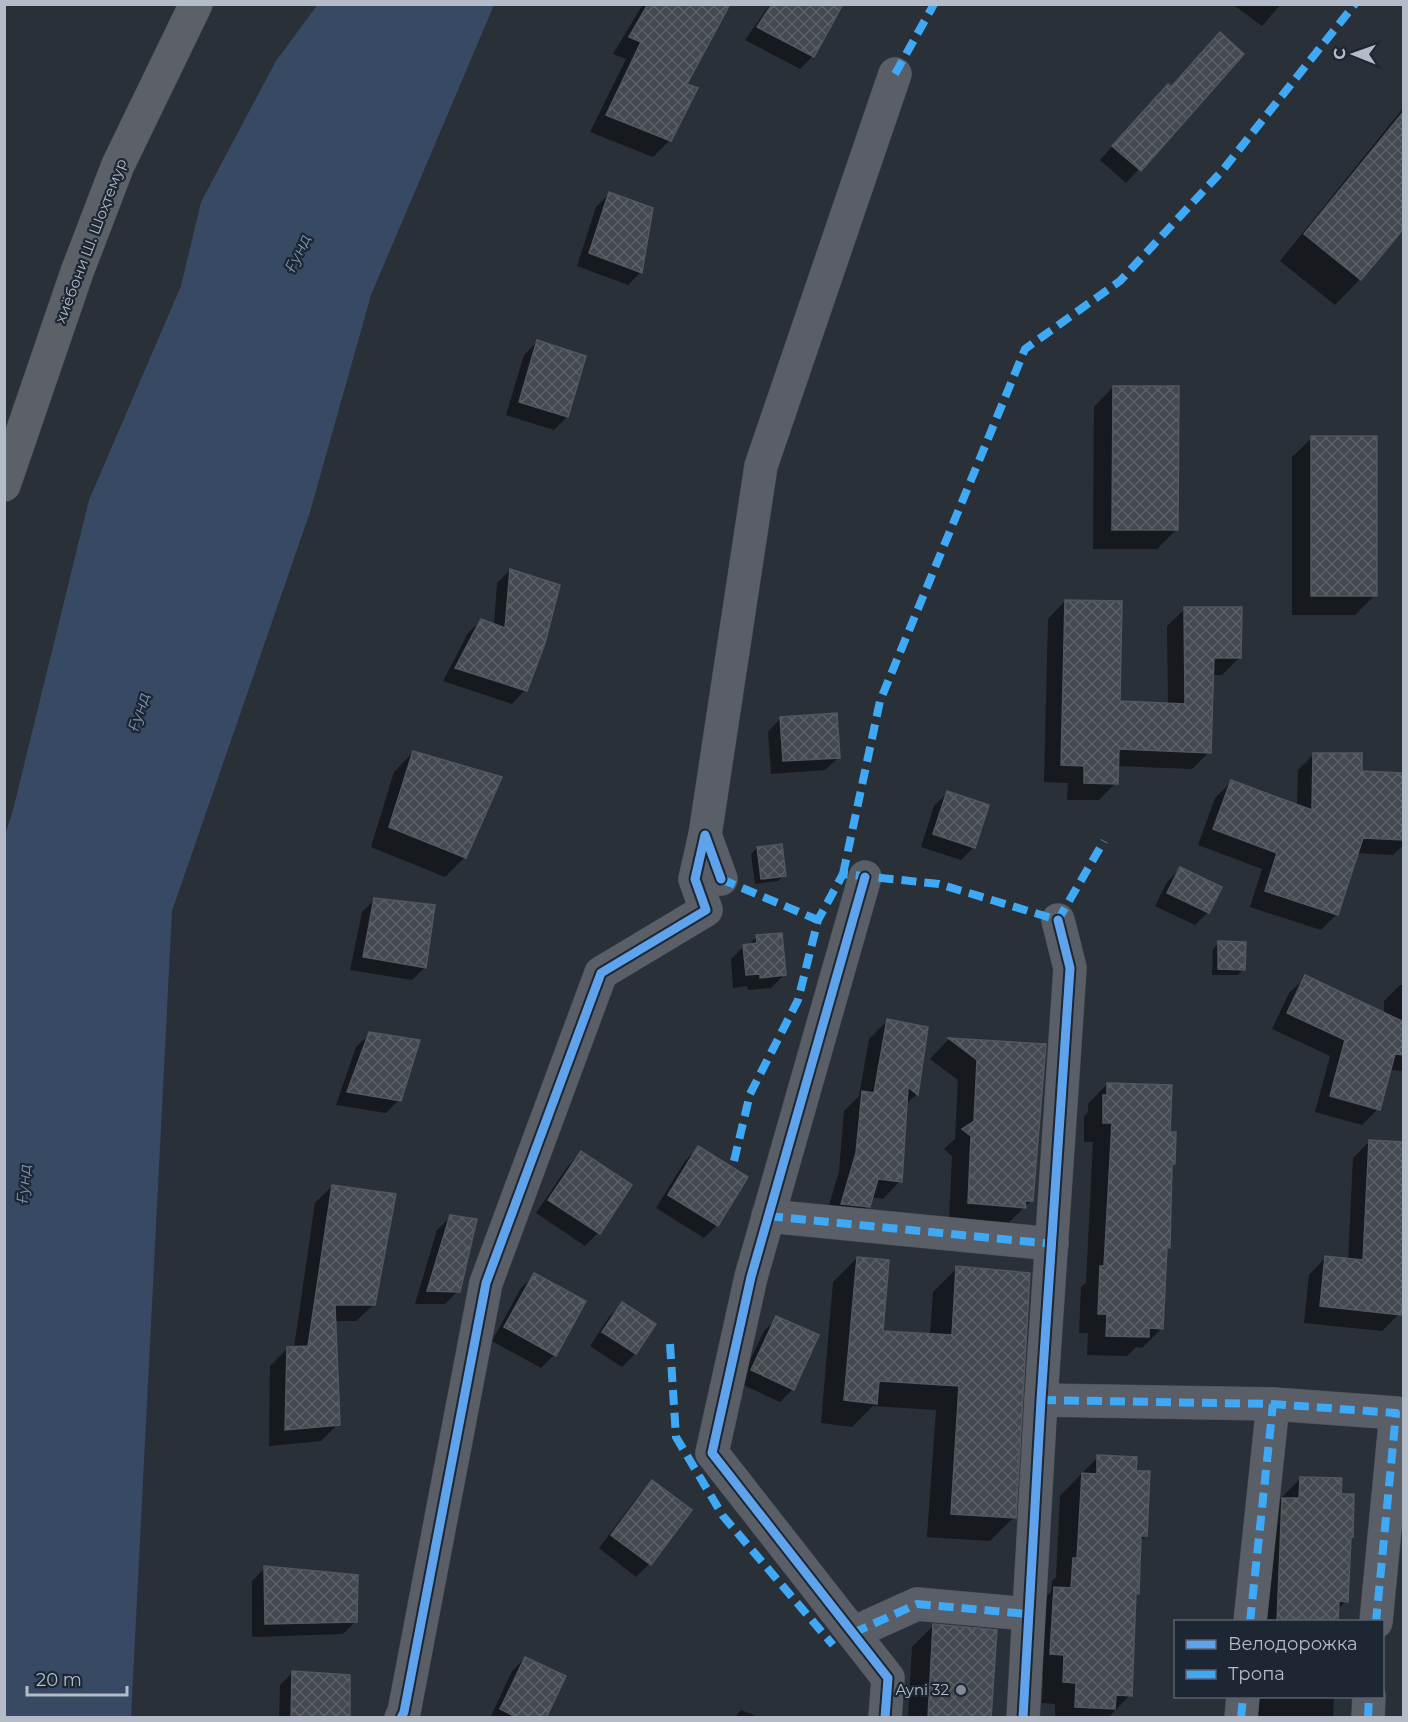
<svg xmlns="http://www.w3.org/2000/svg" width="1408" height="1722" viewBox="0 0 1408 1722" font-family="Montserrat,sans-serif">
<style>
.water{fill:#384963}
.shadow{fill:#0007}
.building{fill:url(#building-cross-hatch);stroke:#52575f;stroke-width:1.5}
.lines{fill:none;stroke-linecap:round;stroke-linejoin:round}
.minor-casing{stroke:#484c53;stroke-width:34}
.major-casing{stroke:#484c55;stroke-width:34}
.minor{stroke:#5a5e66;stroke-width:33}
.major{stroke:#5c6168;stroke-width:33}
.quiet{stroke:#3fa9f5;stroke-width:8;stroke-dasharray:15 8;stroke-linecap:butt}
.cycleway-casing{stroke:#1d2633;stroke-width:13}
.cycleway{stroke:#60a3ed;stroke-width:9}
.poi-dot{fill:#848b96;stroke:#1d2633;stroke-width:2}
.labels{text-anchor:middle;stroke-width:4.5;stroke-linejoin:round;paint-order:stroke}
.street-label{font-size:15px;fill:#b4bcc9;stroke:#1d2633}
.poi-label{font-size:15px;fill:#b4bcc9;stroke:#1d2633;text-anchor:end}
.water-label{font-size:16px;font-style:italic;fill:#7c92b1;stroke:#1d2633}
</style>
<defs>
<pattern id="building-cross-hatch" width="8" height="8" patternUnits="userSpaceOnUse" patternTransform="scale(1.5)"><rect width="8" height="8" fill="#444950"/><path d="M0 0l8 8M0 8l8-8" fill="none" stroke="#5d6168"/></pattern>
</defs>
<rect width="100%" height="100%" fill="#2a3038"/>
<!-- water -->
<polygon class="water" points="318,4 494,5 371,295 310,512 172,911 131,1717 5,1717 5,835 13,810 89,500 181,286 201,202 276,61"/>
<!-- shadow -->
<g class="shadow">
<polygon points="643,4 724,4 685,85 670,140 653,157 590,132 626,59 613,54"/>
<polygon points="770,4 841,4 813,56 800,69 745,40"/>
<polygon points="1236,4 1281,4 1262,26 1235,6"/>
<polygon points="1242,54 1126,183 1100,160 1155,99 1171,89"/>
<polygon points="1404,107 1404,226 1360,279 1335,305 1280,261"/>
<polygon points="609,194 641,272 628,285 577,266 596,207"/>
<polygon points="537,342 567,417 554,430 506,415 524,355"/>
<polygon points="1113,387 1177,529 1157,549 1093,549 1094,407"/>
<polygon points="1312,438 1375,595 1355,615 1292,615 1292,457"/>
<polygon points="510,570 543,643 525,690 512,704 443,681 468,633 481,620 494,625 497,583"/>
<polygon points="1065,601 1118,703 1168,705 1167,626 1185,609 1240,657 1222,675 1212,675 1209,752 1192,769 1117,766 1116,783 1099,800 1067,800 1068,783 1044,782 1048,619"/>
<polygon points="781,718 839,757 825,770 771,774 768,732"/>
<polygon points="413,752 500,778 464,858 445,877 371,847 394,772"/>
<polygon points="1314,754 1361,773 1404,774 1404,845 1393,855 1356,853 1337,914 1321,930 1250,907 1262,869 1198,845 1215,798 1231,782 1297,807 1298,770"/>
<polygon points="947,793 974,847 961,860 921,847 934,806"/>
<polygon points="757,848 784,875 778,881 755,884 751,854"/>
<polygon points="1180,869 1208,912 1195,925 1155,906 1167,882"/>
<polygon points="375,899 425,967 412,980 350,970 362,912"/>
<polygon points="757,936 784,975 771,988 748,990 747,986 733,988 731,959 744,946 748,946"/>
<polygon points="1219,943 1244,969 1238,975 1212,975 1213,949"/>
<polygon points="1306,977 1384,1014 1384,1001 1400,985 1404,985 1404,1071 1389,1070 1378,1109 1362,1125 1315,1112 1330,1056 1272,1029 1289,993"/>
<polygon points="887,1021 927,1028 917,1094 905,1105 900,1181 883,1199 871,1197 868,1206 850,1224 824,1221 839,1172 844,1111 859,1096 869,1039"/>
<polygon points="370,1034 399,1100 386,1113 336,1105 356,1047"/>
<polygon points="948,1040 1044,1046 1032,1200 1004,1227 949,1222 952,1156 944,1149 955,1139 958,1080 930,1059"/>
<polygon points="1107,1084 1173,1164 1171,1166 1168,1247 1165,1250 1162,1328 1142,1348 1136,1347 1127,1356 1087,1355 1088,1333 1079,1333 1081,1287 1086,1283 1093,1142 1084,1142 1084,1116 1088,1112 1088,1104"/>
<polygon points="1370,1141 1399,1314 1382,1331 1304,1323 1309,1275 1325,1258 1348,1260 1353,1158"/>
<polygon points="698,1148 717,1225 704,1238 656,1208 685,1161"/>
<polygon points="581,1153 630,1186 598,1233 585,1246 536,1213 568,1166"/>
<polygon points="332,1186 374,1304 356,1321 335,1321 338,1424 321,1441 269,1446 270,1366 287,1349 294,1348 315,1203"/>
<polygon points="451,1217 458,1291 445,1304 415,1304 437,1230"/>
<polygon points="857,1258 882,1332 930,1335 933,1292 957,1268 1014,1517 990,1541 927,1537 936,1410 873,1406 852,1427 821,1423 833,1282"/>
<polygon points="534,1275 554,1355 541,1368 492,1341 521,1288"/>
<polygon points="622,1304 654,1325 635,1354 622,1367 590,1346 609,1317"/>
<polygon points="777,1318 793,1389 780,1402 739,1383 764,1331"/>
<polygon points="1098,1457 1135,1472 1146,1536 1139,1542 1138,1593 1135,1596 1130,1695 1109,1717 1055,1718 1055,1704 1042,1703 1043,1676 1029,1675 1033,1610 1051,1592 1052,1581 1056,1577 1060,1496"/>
<polygon points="1301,1478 1340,1495 1351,1537 1349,1539 1346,1601 1337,1610 1337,1622 1253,1622 1275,1504"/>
<polygon points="652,1482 649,1564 636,1577 599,1548 639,1495"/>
<polygon points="265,1568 356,1621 343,1634 252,1637 252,1581"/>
<polygon points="933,1626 990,1718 908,1718 912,1647"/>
<polygon points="525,1658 544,1718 490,1718 512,1671"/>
<polygon points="293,1672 348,1718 279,1718 280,1685"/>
<polygon points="1244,1696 1334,1696 1333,1718 1243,1718"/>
<polygon points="741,1710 761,1718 734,1718"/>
</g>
<!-- building -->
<g class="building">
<polygon points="648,4 730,4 687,84 698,88 671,141 606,115 641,42 629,37"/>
<polygon points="772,4 843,4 814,57 757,27"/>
<polygon points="1220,32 1244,54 1141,171 1112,146 1168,84 1171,87"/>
<polygon points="1404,111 1404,228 1361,280 1304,234"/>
<polygon points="609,192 653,208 642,273 589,253"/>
<polygon points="537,340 586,356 568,417 519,402"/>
<polygon points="1113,386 1179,386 1178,530 1112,530"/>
<rect x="1311" y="436" width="66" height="160"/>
<polygon points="510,569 560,585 545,643 527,691 455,668 481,619 505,628"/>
<polygon points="1065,600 1122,601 1120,701 1185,704 1184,607 1242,607 1241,658 1214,658 1211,753 1119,749 1118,784 1084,783 1084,766 1061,765"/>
<polygon points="837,713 840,758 783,761 780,717"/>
<polygon points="413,751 502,777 466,858 389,827"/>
<polygon points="1313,753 1362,753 1362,771 1404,773 1404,840 1363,838 1338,915 1265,891 1277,853 1213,829 1231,780 1312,810"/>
<polygon points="947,791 989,805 975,848 933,834"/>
<polygon points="782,844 786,876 761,879 757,847"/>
<polygon points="1180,867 1222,887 1209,913 1167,893"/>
<polygon points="374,898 435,905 426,968 363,957"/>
<polygon points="782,933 786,975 760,978 760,974 746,975 743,945 757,943 756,935"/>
<polygon points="1218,941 1246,942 1245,970 1218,969"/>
<polygon points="1305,975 1404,1022 1404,1055 1395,1054 1380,1110 1330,1096 1345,1040 1287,1013"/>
<polygon points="887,1019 928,1027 918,1095 908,1087 902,1182 878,1179 870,1207 842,1204 841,1204 856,1153 862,1091 874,1093"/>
<polygon points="369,1032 420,1040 401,1101 347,1092"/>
<polygon points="948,1038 1046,1044 1033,1201 1025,1201 1026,1208 968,1203 971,1136 962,1129 974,1121 977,1060"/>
<polygon points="1107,1083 1172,1085 1170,1132 1176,1132 1175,1164 1172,1164 1170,1248 1167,1247 1163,1329 1149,1328 1149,1337 1106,1336 1107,1314 1098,1314 1100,1266 1104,1266 1112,1123 1103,1123 1103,1095 1107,1095"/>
<polygon points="1369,1140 1404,1142 1404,1289 1401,1315 1320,1306 1325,1256 1363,1260"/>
<polygon points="698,1146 748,1177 718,1226 668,1195"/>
<polygon points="581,1151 632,1185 600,1234 548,1200"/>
<polygon points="332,1185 396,1194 375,1305 335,1305 340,1425 285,1430 287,1347 308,1346"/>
<polygon points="450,1215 477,1219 460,1292 427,1291"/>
<polygon points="857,1257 889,1260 883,1331 952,1335 956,1266 1030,1273 1016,1518 951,1514 959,1386 879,1381 877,1404 844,1400"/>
<polygon points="534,1273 586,1301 556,1356 504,1327"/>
<polygon points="622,1302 656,1324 636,1354 602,1332"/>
<polygon points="776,1316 819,1335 794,1390 751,1370"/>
<polygon points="1097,1455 1137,1457 1136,1471 1150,1471 1147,1536 1141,1536 1139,1594 1136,1593 1132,1696 1116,1695 1115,1709 1075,1707 1076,1683 1063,1682 1064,1655 1050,1654 1054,1587 1071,1588 1073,1558 1077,1558 1082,1473 1097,1474"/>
<polygon points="1300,1477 1342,1478 1341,1494 1354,1494 1353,1537 1351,1537 1348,1602 1339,1601 1338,1622 1277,1622 1282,1498 1299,1498"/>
<polygon points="652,1480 692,1510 651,1565 611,1535"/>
<polygon points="264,1566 358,1575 357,1622 265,1624"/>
<polygon points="933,1624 997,1630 991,1718 928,1718"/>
<polygon points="525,1657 566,1676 546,1718 518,1718 500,1709"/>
<polygon points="292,1671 350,1675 350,1718 291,1718"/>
</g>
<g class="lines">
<defs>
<g id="minor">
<polyline points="705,835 761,466 895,74"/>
<polyline points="865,877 751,1277 712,1453 888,1678 885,1718"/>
<polyline points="768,1216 1052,1244"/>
<polyline points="1041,1400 1273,1404 1396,1413 1376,1622"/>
<polyline points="1250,1622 1273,1404"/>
<polyline points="853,1633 917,1604 1028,1614"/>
<polyline points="401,1718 404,1712 486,1283 601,973 706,910 695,879 705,835 721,879"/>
<polyline points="1023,1718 1041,1400 1070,968 1058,920"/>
<polyline points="1241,1718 1243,1696"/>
<polyline points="1368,1718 1369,1696"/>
</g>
<polyline id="major" points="4,485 77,272 118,165 196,4"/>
</defs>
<!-- minor casing -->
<use href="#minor" class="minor-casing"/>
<!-- major casing -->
<use href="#major" class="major-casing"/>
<!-- minor -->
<use href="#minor" class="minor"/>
<!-- major -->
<use href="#major" class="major"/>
<!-- quiet -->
<g class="quiet">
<polyline points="895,74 934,4"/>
<polyline points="843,874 880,701 1025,349 1120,281 1222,171 1355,4"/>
<polyline points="721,879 818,920"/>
<polyline points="734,1161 750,1094 798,1000 818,920 843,874 939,884 1058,920 1104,841"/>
<polyline points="768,1216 1052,1244"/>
<polyline points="670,1344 676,1437 723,1516 833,1645"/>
<polyline points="1041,1400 1273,1404 1396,1413 1376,1622"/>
<polyline points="1250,1622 1273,1404"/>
<polyline points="853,1633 917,1604 1028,1614"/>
<polyline points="1241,1718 1243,1696"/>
<polyline points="1368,1718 1369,1696"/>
</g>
<defs>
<g id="cycleway">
<polyline points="865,877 751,1277 712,1453 888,1678 885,1718"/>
<polyline points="401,1718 404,1712 486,1283 601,973 706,910 695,879 705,835 721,879"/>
<polyline points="1023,1718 1041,1400 1070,968 1058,920"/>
</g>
</defs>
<!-- cycleway casing -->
<use href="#cycleway" class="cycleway-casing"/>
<!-- cycleway -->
<use href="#cycleway" class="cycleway"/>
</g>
<!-- markers -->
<circle class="poi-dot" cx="961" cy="1690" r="6"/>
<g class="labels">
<!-- street labels -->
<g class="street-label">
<text transform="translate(91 241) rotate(-69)" y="5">хиёбони Ш. Шоҳтемур</text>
</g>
<!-- poi labels -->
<g class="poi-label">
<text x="949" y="1695">Ayni 32</text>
</g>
<!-- water labels -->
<g class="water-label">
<text transform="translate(297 253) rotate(-65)" y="6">Ғунд</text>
<text transform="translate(138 712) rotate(-73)" y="6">Ғунд</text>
<text transform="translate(23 1184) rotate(-86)" y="6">Ғунд</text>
</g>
</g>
<!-- border -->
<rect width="1408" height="1722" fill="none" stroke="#b4bcc9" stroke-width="12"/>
<!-- legend -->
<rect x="1174" y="1620" width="210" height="78" fill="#1d2633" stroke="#59626f" stroke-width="1.5"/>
<rect x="1186" y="1640" width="30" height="9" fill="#60a3ed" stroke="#59626f" stroke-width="1.5"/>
<text x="1228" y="1650" font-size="18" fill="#b4bcc9">Велодорожка</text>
<rect x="1186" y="1670" width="30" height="9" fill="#3fa9f5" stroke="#59626f" stroke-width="1.5"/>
<text x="1228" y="1680" font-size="18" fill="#b4bcc9">Тропа</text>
<!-- north arrow -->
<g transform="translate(1354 54) rotate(271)" stroke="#1d2633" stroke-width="4.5" paint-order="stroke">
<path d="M0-4.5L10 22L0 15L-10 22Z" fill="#b4bcc9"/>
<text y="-9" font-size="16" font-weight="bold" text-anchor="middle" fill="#b4bcc9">С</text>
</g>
<!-- scale -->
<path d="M27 1686v9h100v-9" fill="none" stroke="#b4bcc9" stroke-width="3"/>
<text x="36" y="1686" font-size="18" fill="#b4bcc9" stroke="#1d2633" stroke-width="4.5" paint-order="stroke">20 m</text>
</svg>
